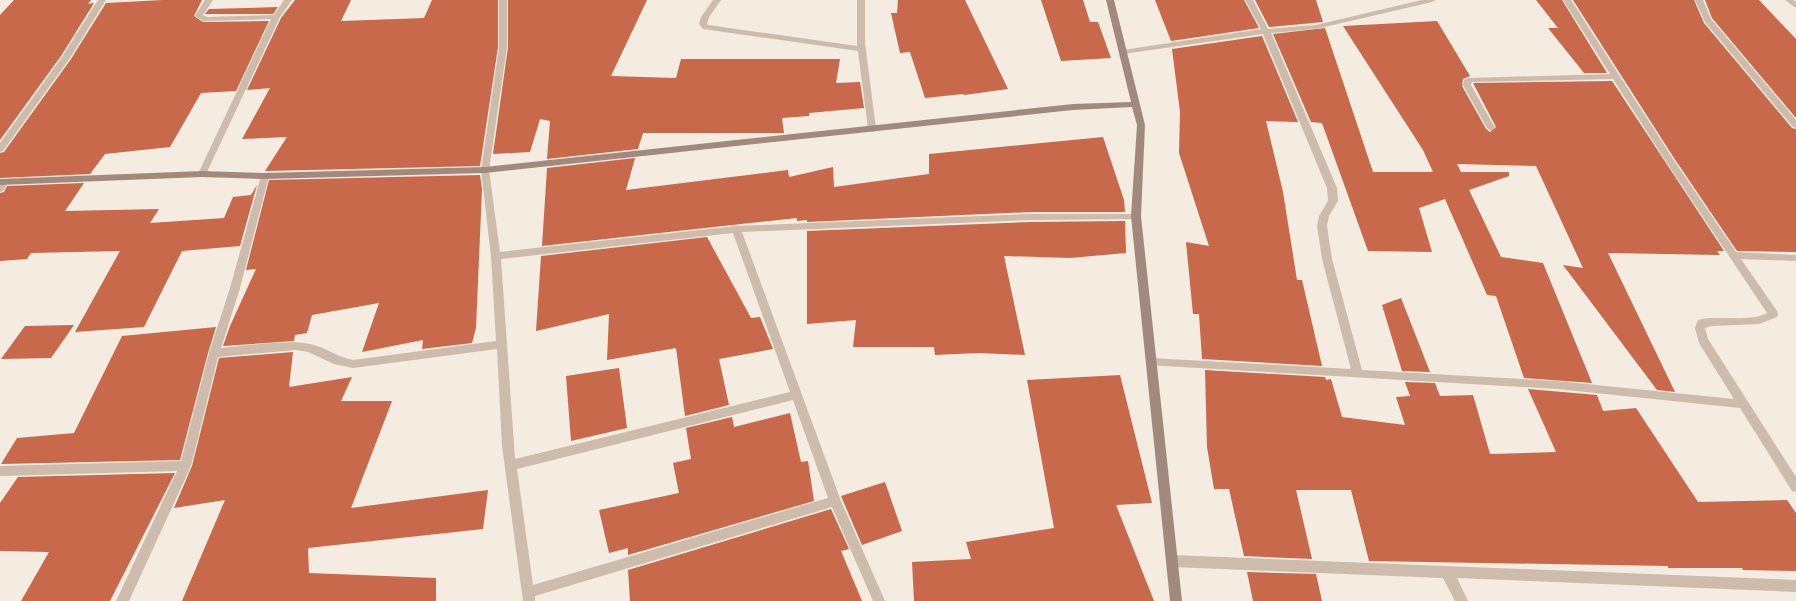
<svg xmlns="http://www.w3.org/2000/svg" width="1796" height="601" viewBox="0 0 1796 601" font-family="Commissioner,sans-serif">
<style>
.building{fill:#c8694b}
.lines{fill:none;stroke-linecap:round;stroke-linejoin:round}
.street{fill:#cdbbac;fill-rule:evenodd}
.secondary{fill:#a18a7d;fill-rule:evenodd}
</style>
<rect width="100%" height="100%" fill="#f4ebe1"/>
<!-- building -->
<g class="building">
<polygon points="14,0 91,0 88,4 94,3 61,56 0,140 0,15"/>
<polygon points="163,0 202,0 194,16 203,22 269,21 236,91 201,93 170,147 105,154 90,174 0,178 0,153 4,152 71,59 106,3"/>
<polygon points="295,0 351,0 341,21 424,18 432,0 498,0 498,47 480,166 265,171 287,137 242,139 270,88 247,90 281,18"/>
<polygon points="508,0 647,0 611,76 676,78 681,59 840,59 836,83 860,82 864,108 809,113 809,116 782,118 784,133 643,133 638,149 547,159 550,121 540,119 530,152 493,154 508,47"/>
<polygon points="898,0 965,0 1008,89 964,95 963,94 925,98 910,52 900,53 891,13 897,13"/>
<polygon points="1041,0 1083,0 1090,22 1098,22 1111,58 1061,61"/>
<polygon points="1155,0 1244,0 1259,28 1171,41"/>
<polygon points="1255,0 1316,0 1323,22 1269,27"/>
<polygon points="1536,0 1562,0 1607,73 1584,73 1548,28 1558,28"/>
<polygon points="1573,0 1694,0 1704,23 1792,128 1796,129 1796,252 1737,251 1674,158"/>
<polygon points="1705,0 1759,0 1796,39 1796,118 1712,18"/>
<polygon points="278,7 273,14 205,14 209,9"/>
<polygon points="1437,21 1470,76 1463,79 1462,86 1486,129 1490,132 1496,127 1473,83 1612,81 1724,251 1717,251 1720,255 1608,253 1675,392 1657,390 1563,265 1583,268 1536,166 1457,164 1461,172 1509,172 1509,176 1469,190 1501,257 1543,263 1592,383 1524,378 1496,296 1487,295 1445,199 1419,208 1432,252 1368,251 1322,123 1311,122 1273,34 1325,28 1373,172 1433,172 1423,150 1343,26"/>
<polygon points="1262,36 1298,122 1266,121 1283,192 1297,280 1302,280 1322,366 1202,359 1199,314 1193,314 1186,242 1209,246 1179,153 1180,112 1172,49"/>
<polygon points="1103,137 1124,200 1125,212 1031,212 807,222 807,220 797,221 797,218 542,246 547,168 635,158 626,190 788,170 789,177 833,167 834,187 929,174 929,154"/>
<polygon points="480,175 482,189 476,328 472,343 422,349 423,340 362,352 379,303 312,315 307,333 295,335 294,341 223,346 230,326 256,269 246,270 269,180"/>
<polygon points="84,183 65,211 159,209 150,223 224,218 233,197 251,195 257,185 240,246 182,251 144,327 75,332 120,251 31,253 27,259 0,261 0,193 4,192 7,186"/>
<polygon points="1125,221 1126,253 1070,258 1004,256 1025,355 978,353 935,355 934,347 853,347 856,320 807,324 807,231 1031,222"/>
<polygon points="707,237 751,318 760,317 773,349 719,359 729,405 685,416 676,348 607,360 609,314 536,331 541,256"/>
<polygon points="1401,298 1430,372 1402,371 1382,305"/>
<polygon points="74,325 51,358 1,359 25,326"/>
<polygon points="216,327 208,353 180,460 1,464 17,438 74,433 122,336"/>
<polygon points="293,352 289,387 352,377 341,401 392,401 351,508 488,490 483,529 308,548 309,573 436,578 436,601 182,601 225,500 174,508 192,466 219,358"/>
<polygon points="619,368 627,428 571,441 566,376"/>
<polygon points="1205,370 1325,377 1326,380 1331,379 1342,417 1405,425 1396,397 1410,396 1405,382 1435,383 1440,396 1473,395 1490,454 1556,452 1528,389 1597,395 1603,411 1636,408 1698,502 1787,500 1796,513 1796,571 1743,570 1742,568 1668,568 1668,566 1369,561 1351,490 1296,490 1312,559 1244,556 1229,489 1214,489 1207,447"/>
<polygon points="1120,375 1152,503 1116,505 1154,601 914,601 912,562 971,559 966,542 1054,528 1027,380"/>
<polygon points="790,413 801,462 808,461 814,501 628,555 628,548 609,553 599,510 679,493 673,463 691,459 686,428 732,417 734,427"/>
<polygon points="175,473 110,601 21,601 49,552 0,551 0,503 18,477"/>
<polygon points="885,482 902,531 862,545 841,496"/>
<polygon points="831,509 849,549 841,551 862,601 630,601 628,570"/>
<polygon points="1247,572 1316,574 1322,601 1253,601"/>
</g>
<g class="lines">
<!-- street -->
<g class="street">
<polygon points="98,0 106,0 70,58 3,151 0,152 0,143 62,57"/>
<polygon points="205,0 213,0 203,15 207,17 274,15 284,0 292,0 280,17 206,174 202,177 198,174 271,19 203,21 195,16"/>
<path d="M499,0H507V47L489,170L500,252L736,226L1031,214H1139L1141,216L1139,218L1136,219L1031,220L742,232L841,501L885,601H873L832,507L535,596V601H523L502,446L497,349L353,368L334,364L308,352L296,350L218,357L191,466L129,601H116L177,471L0,476V466L181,461L209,353L230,288L261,176L265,173L269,176L240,288L221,348C245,346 287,339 310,344C325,347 337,357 353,360L496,341L491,256L481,170L499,47ZM733,233L790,392L515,459L501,259ZM793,400L828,498L533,585L517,469Z"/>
<polygon points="713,0 721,0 709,17 707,24 708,25 857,46 857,0 865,0 865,43 876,129 875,131 872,132 868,129 858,51 703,29 699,24 701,17"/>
<path d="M1245,0H1253L1268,29L1316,25L1422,0H1436L1432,2L1316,29L1271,33L1337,188L1338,201L1329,216L1327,226L1332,259L1362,370L1557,381L1734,399L1699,343L1695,328L1698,320L1702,319C1720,316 1752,322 1767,313L1667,163L1613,79L1472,82L1471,85L1495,128L1491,131L1487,128L1463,85L1464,80L1468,78L1610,74L1563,0H1571L1673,159L1736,252L1796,255V261L1741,259L1777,311L1778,314L1777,317L1759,324L1711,326L1705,328L1708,339L1796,477V492L1792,491L1740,408L1557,389L1147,365L1146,362L1147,359L1151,358L1351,369L1322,259L1317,226L1319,216L1328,201L1327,188L1263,34L1123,54L1119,52L1123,50L1261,29Z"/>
<polygon points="1695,0 1703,0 1711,19 1796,120 1796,128 1793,127 1705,22"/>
<polygon points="1785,0 1793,0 1796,2 1796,8"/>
<polygon points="4,179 8,182 3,191 0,192 0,181"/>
<polygon points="1172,555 1796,580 1796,592 1457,578 1468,601 1455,601 1443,578 1172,567 1168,565 1166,561 1168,557"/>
</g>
<!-- secondary -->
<polygon class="secondary" points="1106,0 1114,0 1145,125 1141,216 1182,601 1170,601 1131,216 1137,125 1132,107 1073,110 485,173 265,179 202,177 0,185 0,179 202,171 265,173 485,167 1073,104 1131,102"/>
</g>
</svg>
